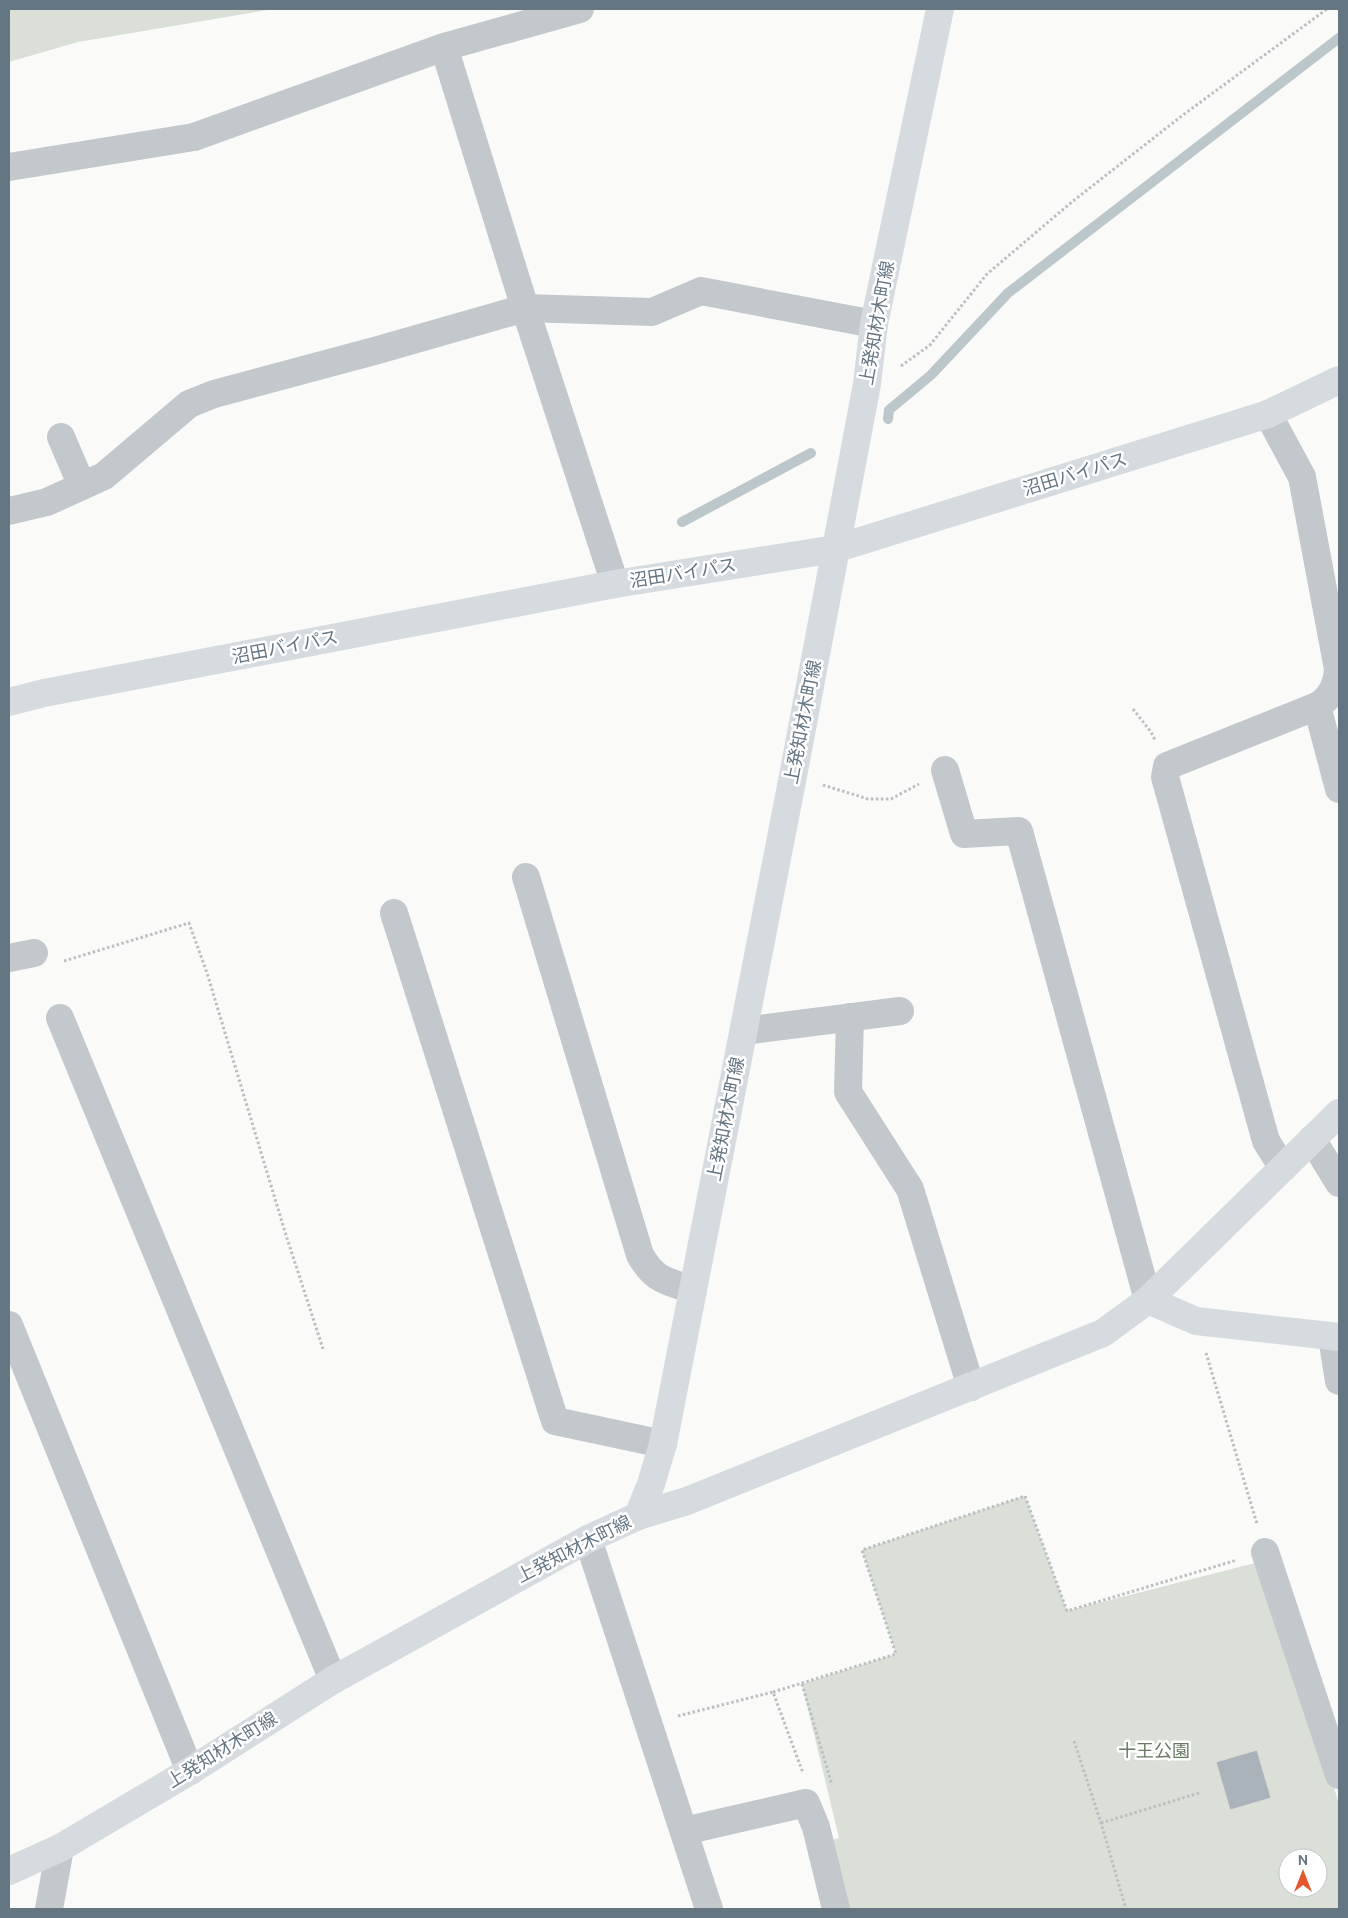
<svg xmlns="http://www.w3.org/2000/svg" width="1348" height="1918" viewBox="0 0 1348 1918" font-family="Ubuntu,'Noto Sans JP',sans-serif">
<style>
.green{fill:#dadfd7;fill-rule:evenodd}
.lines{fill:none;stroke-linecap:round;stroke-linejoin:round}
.stream{stroke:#bbc7cb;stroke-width:10}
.building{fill:#aab3b9;stroke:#dcdcda}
.path{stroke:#bbbfc2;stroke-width:3;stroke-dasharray:2.5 2.5;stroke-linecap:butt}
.street{stroke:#c3c8cc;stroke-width:28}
.secondary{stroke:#d6dbdf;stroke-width:28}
.labels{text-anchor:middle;stroke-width:5;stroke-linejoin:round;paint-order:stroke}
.street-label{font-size:18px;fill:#657683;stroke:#fff}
.park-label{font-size:18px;fill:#687a64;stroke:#fff}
</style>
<rect width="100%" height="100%" fill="#fafaf8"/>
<!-- green -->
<g class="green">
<polygon points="9,9 273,9 78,42 9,62"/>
<path d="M1025,1496L1067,1611L1259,1562L1339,1803V1909H844L832,1840L839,1838L802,1684L896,1654L862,1550ZM1288,1858H1318V1888H1288Z"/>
</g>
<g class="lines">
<!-- stream -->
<g class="stream">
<polyline points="888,419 889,410 931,375 1008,293 1339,38"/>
<polyline points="682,522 811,453"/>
</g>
</g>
<!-- building -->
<polygon class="building" points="1257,1750 1271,1798 1230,1810 1216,1762"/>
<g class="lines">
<!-- path -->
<g class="path">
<polyline points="901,366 930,345 987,274 1073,201 1183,115 1327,9"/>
<polyline points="1133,709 1151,732 1155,740"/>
<polyline points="823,785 868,799 891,799 919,784"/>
<polyline points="64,961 189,923 207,973 285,1232 323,1349"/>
<polyline points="1206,1353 1257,1524"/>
<polyline points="802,1684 832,1785"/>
<polyline points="773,1692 896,1654 862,1550 1025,1496 1067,1611 1237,1560"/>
<polyline points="678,1716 773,1692 803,1773"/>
<polyline points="1074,1741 1101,1823 1126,1909"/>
<polyline points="1101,1823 1199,1793"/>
</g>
<!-- street -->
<g class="street">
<polyline points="444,47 525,308 615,584"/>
<polyline points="9,167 194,137 444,47 580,9"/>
<path d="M1268,414L1302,477L1338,669C1337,685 1331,698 1317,706L1167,766L1165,777L1266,1141L1283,1168"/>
<polyline points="61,437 82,486"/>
<polyline points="9,511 47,502 104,476 189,404 214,394 378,350 525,308 652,312 701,291 874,324"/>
<polyline points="1317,706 1339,789"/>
<polyline points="945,770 964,834 1019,831 1148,1300"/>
<path d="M526,877L640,1255C655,1281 666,1281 693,1290"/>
<polyline points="394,913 555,1421 663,1444"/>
<polyline points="9,958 34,953"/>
<polyline points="850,1017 848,1092 910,1189 971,1387"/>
<polyline points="60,1018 333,1680"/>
<polyline points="744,1031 900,1011"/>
<polyline points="1312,1139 1339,1183"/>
<polyline points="9,1325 190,1771"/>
<polyline points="1332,1337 1339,1381"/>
<polyline points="588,1539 709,1909"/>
<polyline points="1265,1552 1339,1775"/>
<polyline points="684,1831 806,1803 816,1827 836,1909"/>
<polyline points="49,1909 60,1848"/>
</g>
<!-- secondary -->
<g class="secondary">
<polyline points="9,702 44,693 615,584 835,549 1268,414 1339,380"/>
<polyline points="1148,1300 1339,1113"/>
<polyline points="638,1516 687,1501 1103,1333 1148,1300 1196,1321 1339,1337"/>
<polyline points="9,1871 60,1848 190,1771 333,1680 588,1539 638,1516 651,1484 663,1444 793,776 867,384 874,324 940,9"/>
</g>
</g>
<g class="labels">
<!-- street labels -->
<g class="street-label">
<text transform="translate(877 323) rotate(-80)" y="6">上発知材木町線</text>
<text transform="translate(1075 474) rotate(-17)" y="6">沼田バイパス</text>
<text transform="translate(683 573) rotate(-9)" y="6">沼田バイパス</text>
<text transform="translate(285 647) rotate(-11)" y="6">沼田バイパス</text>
<text transform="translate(803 722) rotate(-79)" y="6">上発知材木町線</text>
<text transform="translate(726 1119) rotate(-79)" y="6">上発知材木町線</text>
<text transform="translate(574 1549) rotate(-27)" y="6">上発知材木町線</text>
<text transform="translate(222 1750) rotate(-32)" y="6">上発知材木町線</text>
</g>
<!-- park labels -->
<g class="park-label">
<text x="1154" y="1757">十王公園</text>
</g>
</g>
<!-- border -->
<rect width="1348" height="1918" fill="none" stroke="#657683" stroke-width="20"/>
<!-- north arrow -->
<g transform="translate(1303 1873)"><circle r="24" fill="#ffffff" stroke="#c1c8cd"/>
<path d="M0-4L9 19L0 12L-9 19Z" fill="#e4572e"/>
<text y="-8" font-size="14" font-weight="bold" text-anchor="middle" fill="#657683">N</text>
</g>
</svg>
